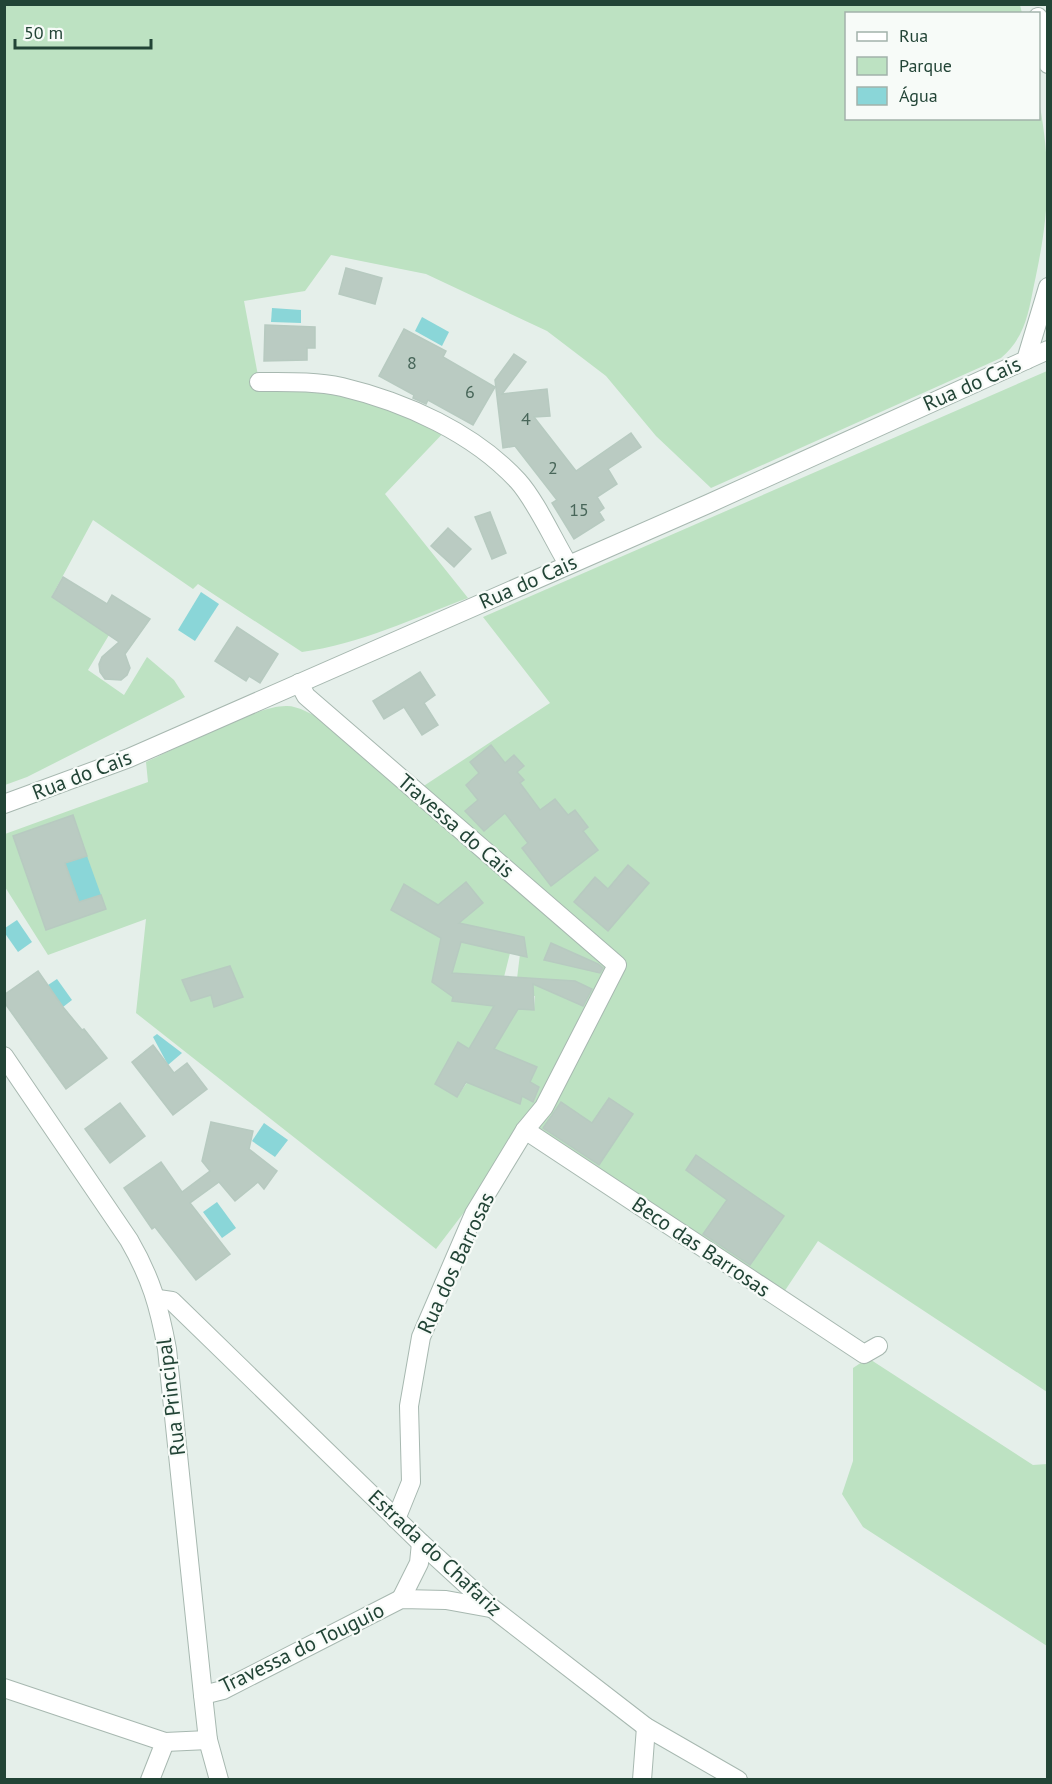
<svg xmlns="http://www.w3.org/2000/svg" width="1052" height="1784" viewBox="0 0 1052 1784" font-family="'PT Sans',sans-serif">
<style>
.green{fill:#bde2c2;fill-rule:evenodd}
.water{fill:#8ad6d8}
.building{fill:#bacbc2;stroke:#b7cac0;stroke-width:1.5}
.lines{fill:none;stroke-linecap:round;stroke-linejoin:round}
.minor-casing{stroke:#a7b8b0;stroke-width:20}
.tertiary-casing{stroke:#a7b8b0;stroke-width:20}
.minor{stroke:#fff;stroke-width:18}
.tertiary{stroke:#fff;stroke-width:18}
.labels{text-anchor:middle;stroke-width:4.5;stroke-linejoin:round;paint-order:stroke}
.number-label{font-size:18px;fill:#486659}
.street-label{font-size:21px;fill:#224436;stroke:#f7fbf8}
</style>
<rect width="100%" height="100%" fill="#e5efea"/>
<!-- green -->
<g class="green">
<path d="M4,5H1020L1022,13L846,14V118H1038L1039,101C1052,171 1049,216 1034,285C1028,315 1025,337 1001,358L711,488L656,436L606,376L547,331L426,274L331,255L305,291L244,301L259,381L308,382L448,428L385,494L468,598C414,618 360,644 302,652L198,584L193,589L93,520L52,596L109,635L88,670L124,695L147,657L174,680L185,697L27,777L5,785Z"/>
<path d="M1047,371V1392L818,1241L784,1292L527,1130L436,1249L136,1013L146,919L48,955L5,887V834L148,782L146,762C178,748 256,705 287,706C317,706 389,771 416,791L550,703L483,617ZM510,953L520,954L515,995L535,996L534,1009L453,1001L504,977ZM459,1043L484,1058L457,1097L435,1084Z"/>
<polygon points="868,1358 1033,1465 1047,1464 1047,1646 863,1527 842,1494 853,1461 853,1368"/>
</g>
<!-- water -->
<g class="water">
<polygon points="272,308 301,310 301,323 271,322"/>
<polygon points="422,317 449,332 442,346 415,331"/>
<polygon points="201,592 219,604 195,641 178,630"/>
<polygon points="87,856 101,895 79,902 65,863"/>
<polygon points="17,920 32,942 18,952 4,932 5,928"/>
<polygon points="57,979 72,1000 63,1007 48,985"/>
<polygon points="157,1034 182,1053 168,1065 153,1037"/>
<polygon points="264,1123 288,1140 275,1157 252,1141"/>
<polygon points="217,1202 236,1228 222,1238 203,1212"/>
</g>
<!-- building -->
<g class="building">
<polygon points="346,268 382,278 375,304 339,294"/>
<polygon points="265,325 315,327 315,348 307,348 307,360 264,361"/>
<polygon points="404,329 446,351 443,357 495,387 473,425 428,400 426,404 413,398 414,395 379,376"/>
<polygon points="514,354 526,362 502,394 547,389 550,416 534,417 576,471 631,433 641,447 608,469 617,484 597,497 604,508 599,512 604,520 574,539 552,503 557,500 515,446 503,448 495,380"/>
<polygon points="490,512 506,553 492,559 475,517"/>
<polygon points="448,528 471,549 454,567 431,546"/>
<polygon points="63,577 107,604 112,595 150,619 125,654 130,668 127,675 121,680 105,679 100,672 99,664 102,657 119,642 52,597"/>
<polygon points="237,627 278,654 260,683 249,676 246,681 215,661"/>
<polygon points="420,672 435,695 424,703 438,725 422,735 404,707 384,719 373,701"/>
<polygon points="491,745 505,763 514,755 524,766 517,772 524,780 520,783 540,810 555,799 568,815 575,810 588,827 583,831 598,850 551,886 522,848 528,843 505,813 484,831 465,811 478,800 466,785 479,773 470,762"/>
<polygon points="73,815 87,856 65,863 79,902 101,895 106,909 46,930 13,836"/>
<polygon points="628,865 649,883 608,931 574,902 595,877 608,889"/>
<polygon points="466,882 483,903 459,923 524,937 527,957 461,942 452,973 575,981 592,989 583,1006 533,984 534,1010 518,1009 494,1049 537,1067 530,1082 539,1087 533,1102 522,1096 520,1104 466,1082 457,1097 435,1084 458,1042 469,1049 494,1006 452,1001 453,997 432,982 441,938 391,910 404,884 438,905"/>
<polygon points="551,943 598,964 603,968 600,973 544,960"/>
<polygon points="230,966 243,997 214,1007 211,995 191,1001 182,980"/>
<polygon points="38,971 63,1007 82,1030 84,1029 107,1058 66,1089 4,1002 4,995"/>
<polygon points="153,1045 174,1073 187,1063 207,1089 173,1115 132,1062"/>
<polygon points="609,1098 633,1114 599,1165 543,1128 561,1102 592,1123"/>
<polygon points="120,1103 145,1136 110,1163 85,1129"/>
<polygon points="211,1122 253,1131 249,1149 277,1171 264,1189 258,1182 235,1201 219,1182 190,1203 230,1254 196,1280 155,1227 152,1229 124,1188 161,1162 182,1192 210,1171 202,1161"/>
<polygon points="696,1155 784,1216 750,1265 703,1234 727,1200 686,1170"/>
</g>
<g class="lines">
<defs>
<g id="minor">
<polyline points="1026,360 1048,350"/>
<path d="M259,382C287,382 315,381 342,387C405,402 474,433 518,481C536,501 554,541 568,564"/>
<polyline points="299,683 306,696 617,965 544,1107 525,1130 474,1214 421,1337 409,1406 411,1482 396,1519"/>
<polyline points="525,1130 864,1354 878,1346"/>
<polyline points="158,1299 172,1301 421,1543 492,1608 646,1727 738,1780"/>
<polyline points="401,1599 419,1563 421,1543"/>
<polyline points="4,1688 165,1742 208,1740"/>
<polyline points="203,1695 223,1690 401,1599 446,1600 490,1608"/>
<polyline points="150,1780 165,1742"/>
<polyline points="642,1780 646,1727"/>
</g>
<g id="tertiary">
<polyline points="1038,17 1048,64"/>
<polyline points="4,804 129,758 708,504 1026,360 1048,287"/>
<path d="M4,1056L129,1240C151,1278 159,1306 167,1349L203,1695L208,1740L219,1780"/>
</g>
</defs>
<!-- minor casing -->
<use href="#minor" class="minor-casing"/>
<!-- tertiary casing -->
<use href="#tertiary" class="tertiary-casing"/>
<!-- minor -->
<use href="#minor" class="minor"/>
<!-- tertiary -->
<use href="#tertiary" class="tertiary"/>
</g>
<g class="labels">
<!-- number labels -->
<g class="number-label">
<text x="412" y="369">8</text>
<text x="470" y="398">6</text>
<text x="526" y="425">4</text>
<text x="553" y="474">2</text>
<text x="579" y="516">15</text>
</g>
<!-- street labels -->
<g class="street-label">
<text transform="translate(972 384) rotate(-24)" y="7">Rua do Cais</text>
<text transform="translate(528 582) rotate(-24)" y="7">Rua do Cais</text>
<text transform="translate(82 775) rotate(-21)" y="7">Rua do Cais</text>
<text transform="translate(456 826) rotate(41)" y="7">Travessa do Cais</text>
<text transform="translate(701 1247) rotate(34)" y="7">Beco das Barrosas</text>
<text transform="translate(456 1263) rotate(-65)" y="7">Rua dos Barrosas</text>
<text transform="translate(171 1397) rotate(-97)" y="7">Rua Principal</text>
<text transform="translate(435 1553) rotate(43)" y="7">Estrada do Chafariz</text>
<text transform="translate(302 1648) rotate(-26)" y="7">Travessa do Touguio</text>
</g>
</g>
<!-- border -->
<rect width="1052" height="1784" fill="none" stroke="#224436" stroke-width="12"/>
<!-- legend -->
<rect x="845" y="12" width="195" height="108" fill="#f7fbf8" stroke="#a2b2aa" stroke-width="1.5"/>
<rect x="857" y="32" width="30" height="9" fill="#ffffff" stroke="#a2b2aa" stroke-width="1.5"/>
<text x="899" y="42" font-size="18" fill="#224436">Rua</text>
<rect x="857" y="57" width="30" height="18" fill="#bde2c2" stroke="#a2b2aa" stroke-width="1.5"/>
<text x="899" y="72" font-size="18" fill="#224436">Parque</text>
<rect x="857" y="87" width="30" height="18" fill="#8ad6d8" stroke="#a2b2aa" stroke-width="1.5"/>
<text x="899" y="102" font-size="18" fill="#224436">Água</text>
<!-- scale -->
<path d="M15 39v9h136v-9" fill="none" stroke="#224436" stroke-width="3"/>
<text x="24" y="39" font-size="18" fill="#224436" stroke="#f7fbf8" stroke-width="4.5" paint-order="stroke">50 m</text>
</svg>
